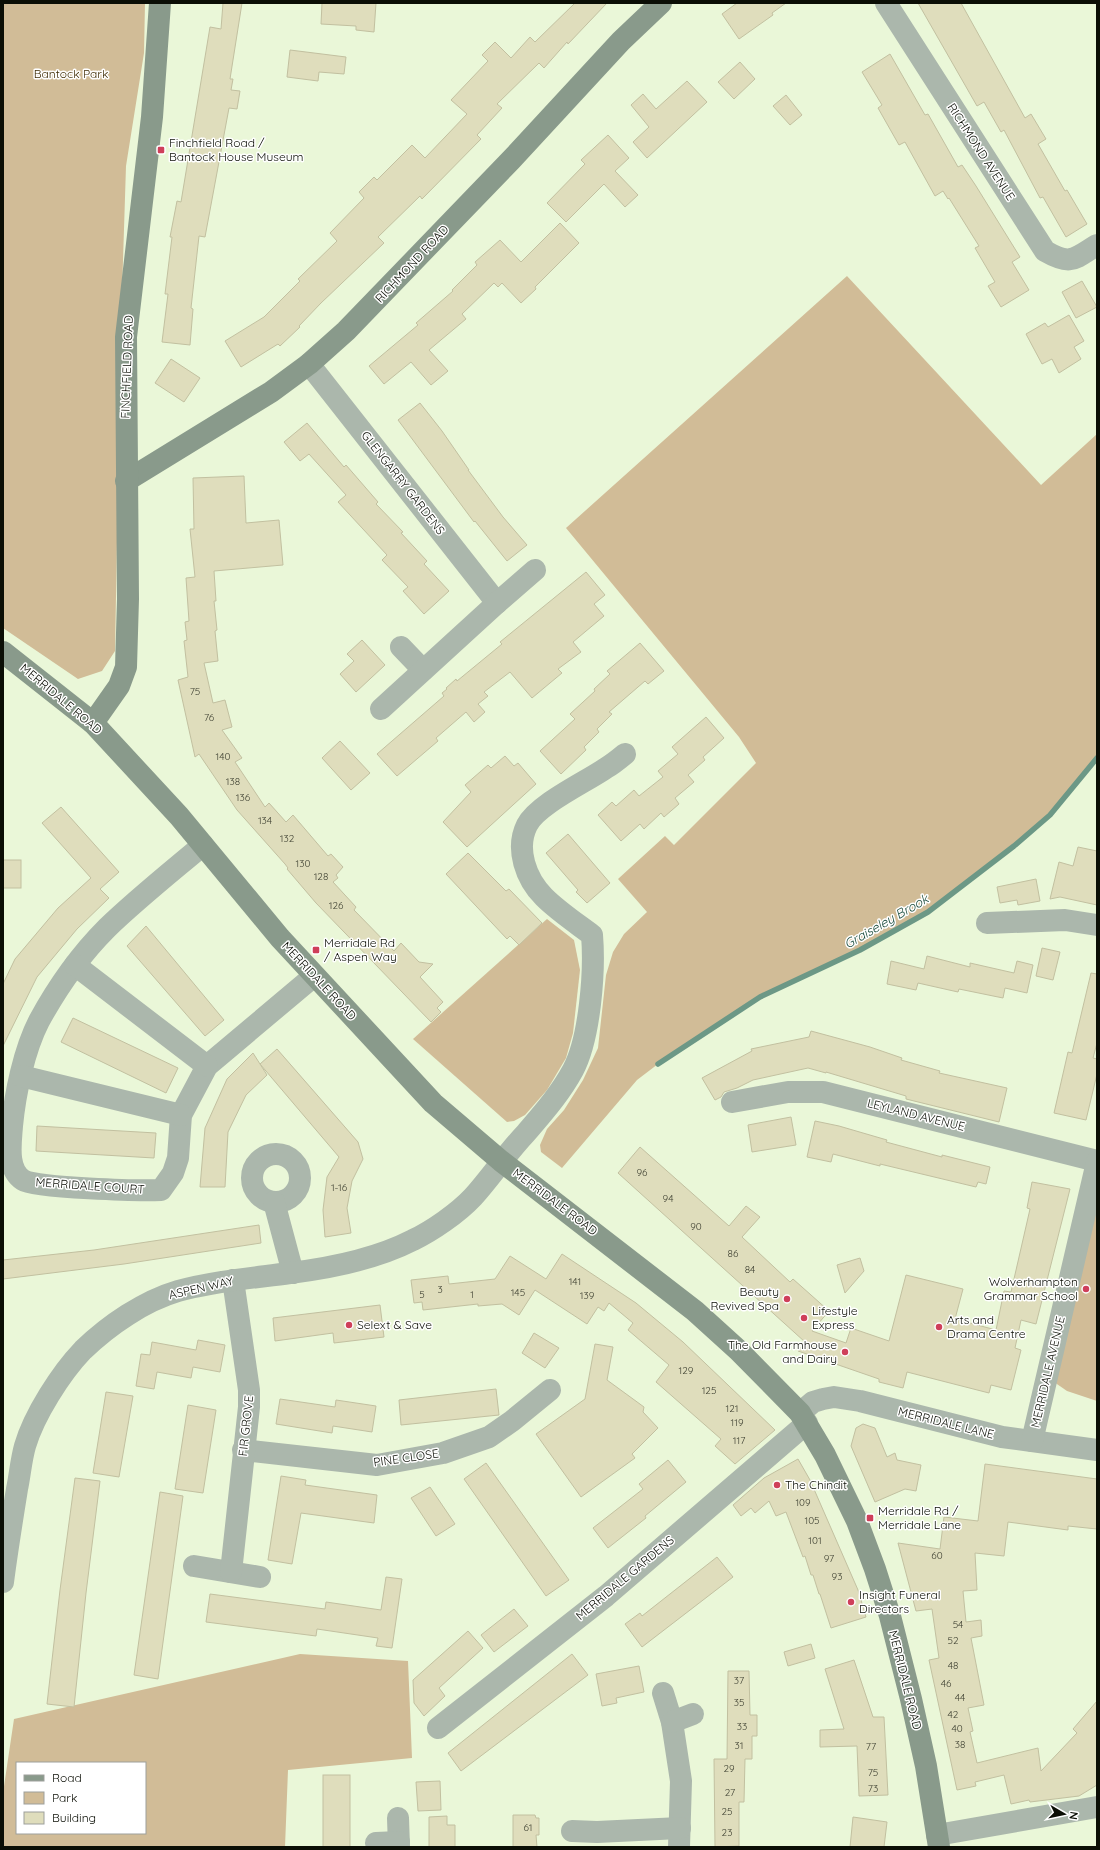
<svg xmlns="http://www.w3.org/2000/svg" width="1100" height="1850" viewBox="0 0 1100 1850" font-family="Quicksand,sans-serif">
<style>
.green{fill:#d1bc97;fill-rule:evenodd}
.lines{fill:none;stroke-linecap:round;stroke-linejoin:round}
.stream{stroke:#6c9886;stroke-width:5.5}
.building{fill:#dfddbc;stroke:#c2c0a0}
.street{stroke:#abb7ac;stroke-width:22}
.secondary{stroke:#899a8b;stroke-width:22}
.poi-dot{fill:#cf3f5a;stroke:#fff;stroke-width:1.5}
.labels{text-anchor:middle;stroke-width:3;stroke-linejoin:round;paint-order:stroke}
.number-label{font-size:10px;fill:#404233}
.park-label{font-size:12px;fill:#3f2c04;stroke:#fff}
.poi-label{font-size:12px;fill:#0b0e05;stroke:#fff;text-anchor:start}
.street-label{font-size:12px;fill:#0b0e05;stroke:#fff}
.water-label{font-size:13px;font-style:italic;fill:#184a3b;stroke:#fff}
</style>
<rect width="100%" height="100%" fill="#eaf7d8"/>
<!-- green -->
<g class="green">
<polygon points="3,3 145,3 144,53 126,166 121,324 115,651 102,671 78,679 3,628"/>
<polygon points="847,276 1041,485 1097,434 1097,758 1050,815 1014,846 928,912 860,950 760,997 658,1064 637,1080 562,1168 541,1152 540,1145 547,1129 564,1110 583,1080 598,1048 606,975 613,952 624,934 647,912 618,879 665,836 674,845 756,763 739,737 566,528"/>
<polygon points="547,919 574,940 580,970 573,1033 566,1058 547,1090 525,1115 514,1121 507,1122 413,1039"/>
<polygon points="1097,1196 1097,1401 1067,1391 1054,1382"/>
<path d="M300,1654L408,1661L412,1758L288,1770L285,1847H3V1793L14,1719ZM17,1763H145V1833H17Z"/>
</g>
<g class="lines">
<!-- stream -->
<polyline class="stream" points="658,1064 760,997 860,950 928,912 1014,846 1050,815 1097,758"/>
</g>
<!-- building -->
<g class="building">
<polygon points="223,3 242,3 230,79 233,79 231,90 240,91 237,109 229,108 205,237 199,236 191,308 193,309 190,345 162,342 168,294 165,294 172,237 170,237 177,201 181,202 210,27 221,29"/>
<polygon points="322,3 376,3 374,32 356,30 356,26 321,24"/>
<polygon points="575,3 607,3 568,44 567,42 544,68 539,63 497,104 502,108 477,135 481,139 422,199 420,196 378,237 384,243 321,303 299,326 300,327 280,346 278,344 241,367 225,341 264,317 300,281 298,279 337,241 330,233 364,198 359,192 374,177 377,180 412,145 425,158 467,114 451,100 488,61 482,55 495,42 511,58 530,37 535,42"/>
<polygon points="737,3 786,3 772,13 773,15 739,39 722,14"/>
<polygon points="918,3 961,3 1025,118 1031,114 1046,139 1038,144 1065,191 1067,190 1087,224 1066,237 1043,197 1040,198 1004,130 1001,132 984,102 977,106"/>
<polygon points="290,50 346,57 344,74 319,72 318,81 287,77"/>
<polygon points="890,54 925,115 928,114 958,167 962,165 976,186 1020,257 1012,262 1029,290 1001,307 988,286 995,282 975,248 979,246 949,198 948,199 943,191 935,196 905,142 899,145 878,108 882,105 862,72"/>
<polygon points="740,62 755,79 734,99 718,82"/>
<polygon points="687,81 707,102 647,158 633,142 649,127 631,105 643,94 656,109"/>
<polygon points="786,95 802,115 790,125 773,106"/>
<polygon points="608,135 629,158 615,171 638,195 625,207 604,184 566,222 547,203 585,164 581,160"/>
<polygon points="560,223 579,243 535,287 536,289 521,303 502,283 498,287 494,283 462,314 466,319 429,350 448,371 431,385 411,362 384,384 369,366 418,325 416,323 453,291 452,290 477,265 475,262 500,240 521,262"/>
<polygon points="1082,281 1097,307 1076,318 1062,292"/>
<polygon points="1069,315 1084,341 1074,347 1081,359 1059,373 1052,359 1042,364 1026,334 1045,323 1048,327"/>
<polygon points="171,359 200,378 184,402 155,383"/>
<polygon points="420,403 442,431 469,470 468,470 503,517 527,545 507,561 475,521 474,522 398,420"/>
<polygon points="307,423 344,467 346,465 378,502 376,504 403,532 401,533 427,561 424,564 449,591 424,614 403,591 408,587 382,560 387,555 338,502 346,495 309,454 300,461 284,442"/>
<polygon points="244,476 246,523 279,520 283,565 214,571 216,601 214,601 217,630 215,631 218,661 204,663 213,703 225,700 232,727 222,730 242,758 235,762 265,807 269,803 286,822 293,815 328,856 331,854 343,867 336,875 338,878 333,882 356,907 354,910 394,951 401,943 419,962 433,964 420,977 443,1002 437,1008 441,1012 431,1022 316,903 287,869 288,868 285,864 237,810 199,754 195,757 178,680 188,677 184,641 187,640 185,622 189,621 186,578 195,577 190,529 194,529 193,478"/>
<polygon points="586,572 605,595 594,604 604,616 573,642 581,652 558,669 562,673 532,698 510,672 484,692 488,696 478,704 485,712 474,722 466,712 436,738 438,741 397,776 377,754 444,696 442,693 447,689 446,688 456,679 457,681 502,644 500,642"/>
<polygon points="362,640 385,665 356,692 340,674 354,661 347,654"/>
<polygon points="640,643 664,671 648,684 645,681 609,712 612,714 597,729 599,732 584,747 586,750 561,774 540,751 575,719 570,714 595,691 594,689 610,674 607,671"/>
<polygon points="706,717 724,738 703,757 705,760 688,775 694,782 675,798 679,804 664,817 661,813 644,829 640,824 621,841 598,815 612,802 616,806 634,790 639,796 663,777 658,771 678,754 672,747"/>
<polygon points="340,741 370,773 351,790 322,758"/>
<polygon points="505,756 514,766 518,763 536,784 467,847 443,822 471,792 465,785 488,765 491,768"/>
<polygon points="61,807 119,872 100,889 109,898 77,929 37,977 3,1046 3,984 15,959 58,908 91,878 42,823"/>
<polygon points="568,834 610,883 587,903 576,892 578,890 546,853"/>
<polygon points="1078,847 1097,851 1097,905 1060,897 1050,899 1059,862 1073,866"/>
<polygon points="468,853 506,891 509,889 542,923 519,945 510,936 507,939 446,874"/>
<rect x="3" y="860" width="18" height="28"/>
<polygon points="1036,879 1040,901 1018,905 1017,900 1000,903 997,887"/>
<polygon points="146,926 224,1020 205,1036 127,946"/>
<polygon points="1042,948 1060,952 1053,980 1036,976"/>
<polygon points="927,956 970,967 970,963 1014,973 1017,961 1033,965 1027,993 1005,988 1003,998 959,989 958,992 918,983 916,990 887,984 891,961 924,969"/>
<polygon points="1091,973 1097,974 1097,1043 1093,1058 1097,1059 1097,1074 1086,1120 1054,1113 1068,1052 1072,1053"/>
<polygon points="73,1018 178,1068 166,1093 61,1042"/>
<polygon points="811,1031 870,1047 902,1058 901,1060 940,1071 939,1073 1007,1088 999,1122 906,1099 906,1096 826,1072 826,1073 808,1068 753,1080 737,1088 724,1092 721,1097 715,1100 702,1078 752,1051 751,1049 809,1037"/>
<polygon points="277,1049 358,1142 363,1159 352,1181 347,1208 351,1233 325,1237 323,1210 327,1177 339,1157 260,1064"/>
<polygon points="253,1053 267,1075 246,1095 228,1132 225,1187 200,1187 205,1128 227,1079"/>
<polygon points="791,1117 796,1145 752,1152 748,1125"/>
<polygon points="815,1121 839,1126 887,1140 886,1142 942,1157 942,1155 990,1167 986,1184 978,1182 976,1187 880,1164 880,1166 833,1154 831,1162 807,1157"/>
<polygon points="37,1126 156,1133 154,1158 36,1151"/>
<polygon points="640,1147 729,1226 746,1206 760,1217 742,1237 790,1282 793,1279 829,1311 812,1331 846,1343 851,1328 889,1341 906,1275 963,1289 955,1319 996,1330 1004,1291 1011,1292 1030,1209 1027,1208 1032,1182 1070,1189 1036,1324 1021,1320 1015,1348 1021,1350 1011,1390 991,1385 989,1393 907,1372 903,1388 879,1382 879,1379 798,1351 805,1342 618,1173"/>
<polygon points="259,1225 261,1243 124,1264 3,1279 3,1260 94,1250"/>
<polygon points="562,1254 636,1303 683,1342 775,1430 735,1464 715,1446 721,1439 656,1382 669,1365 628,1330 633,1323 609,1303 604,1311 598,1307 587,1324 535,1290 519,1315 502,1304 478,1306 478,1304 423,1310 422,1302 414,1303 411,1280 448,1276 449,1284 495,1279 510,1256 546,1279"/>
<polygon points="860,1258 864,1271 845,1293 837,1265"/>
<polygon points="380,1305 384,1337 334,1343 333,1333 275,1341 273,1318"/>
<polygon points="534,1333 559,1348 545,1368 522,1353"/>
<polygon points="198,1340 225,1345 220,1372 193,1367 191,1378 157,1372 154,1389 136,1386 141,1354 150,1355 152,1342 196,1350"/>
<polygon points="595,1344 613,1347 607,1380 644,1407 643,1412 658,1428 632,1454 635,1458 581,1497 536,1434 585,1399"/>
<polygon points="496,1389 499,1415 401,1425 399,1400"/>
<polygon points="106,1392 133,1396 119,1477 93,1473"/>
<polygon points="280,1399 335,1407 336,1400 376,1406 372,1432 333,1426 332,1433 276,1424"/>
<polygon points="188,1405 216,1410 203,1493 175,1489"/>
<polygon points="863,1424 875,1428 887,1457 895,1453 897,1460 921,1465 916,1491 905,1489 875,1502 851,1446 856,1428"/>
<polygon points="798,1459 810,1480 858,1590 866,1617 831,1628 820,1594 819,1594 813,1575 811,1575 805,1556 803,1557 786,1512 776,1516 769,1501 755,1513 751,1508 741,1516 733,1505 764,1478"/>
<polygon points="668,1460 686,1482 645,1516 646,1518 608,1548 593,1528 643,1489 639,1484"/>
<polygon points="486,1463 569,1580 546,1596 464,1479"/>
<polygon points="985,1464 1097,1479 1097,1529 1068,1526 1068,1530 1008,1522 1004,1556 975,1553 977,1590 963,1591 966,1622 981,1620 982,1636 971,1638 984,1705 968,1708 973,1731 970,1732 977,1763 1038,1748 1041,1771 1077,1733 1073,1729 1097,1701 1097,1785 1079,1796 1030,1802 1029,1800 1011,1804 1004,1775 975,1782 976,1786 957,1790 929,1660 939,1658 932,1609 916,1611 898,1543 940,1549 944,1517 978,1521"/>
<polygon points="281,1476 306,1480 305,1485 377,1495 374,1523 301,1513 292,1564 268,1560"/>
<polygon points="75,1478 100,1481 86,1593 74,1707 47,1704 60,1590"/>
<polygon points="430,1487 455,1524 436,1536 411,1498"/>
<polygon points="160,1492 183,1496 158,1679 134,1675"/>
<polygon points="717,1557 733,1577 642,1647 625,1624 640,1613 642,1616"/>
<polygon points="386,1577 402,1579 392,1648 376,1646 378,1638 317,1629 316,1636 206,1622 210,1594 325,1609 326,1602 381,1610"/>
<polygon points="514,1609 528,1626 494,1652 481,1635"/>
<polygon points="468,1631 483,1648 439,1688 445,1696 424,1716 414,1703 413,1680"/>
<polygon points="811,1644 815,1658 788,1666 784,1652"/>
<polygon points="572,1654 588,1675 461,1771 448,1753"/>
<polygon points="854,1660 873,1717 884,1717 888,1795 859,1796 857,1746 820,1747 820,1730 844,1729 825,1669"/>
<polygon points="639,1666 644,1692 616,1698 617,1703 602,1706 596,1674"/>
<polygon points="728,1671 749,1671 750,1715 757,1715 757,1736 752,1736 752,1759 745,1759 744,1802 739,1802 739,1846 715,1847 714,1759 727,1759"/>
<rect x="323" y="1775" width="27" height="72"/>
<polygon points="440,1781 441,1810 418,1811 416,1782"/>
<polygon points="513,1815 535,1815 536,1818 539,1818 539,1835 536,1835 537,1847 513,1847"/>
<polygon points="447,1816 447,1825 455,1825 455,1847 429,1847 429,1817"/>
<polygon points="853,1817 887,1822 884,1847 850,1847"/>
</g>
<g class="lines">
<!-- street -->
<g class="street">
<path d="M886,3L1045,251C1071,266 1074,259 1097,245"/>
<polyline points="309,364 497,603"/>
<polyline points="401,647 423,670"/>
<polyline points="381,709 497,603 535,570"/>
<path d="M203,845C171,872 137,899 107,928C80,955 57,988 39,1021C24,1050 15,1094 12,1126C11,1142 6,1169 23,1180C35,1188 141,1191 161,1190L173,1173L178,1158L181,1115L207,1066L314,976"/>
<polyline points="987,923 1065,920 1097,925"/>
<polyline points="75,965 207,1066"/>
<polyline points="21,1076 181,1115"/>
<polyline points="732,1102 788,1092 823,1092 1097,1161"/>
<circle cx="276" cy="1178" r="24"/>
<polyline points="274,1202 293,1273"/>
<polyline points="800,1413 813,1402 823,1399 834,1397 860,1401 1002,1437 1097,1450"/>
<polyline points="1032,1441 1097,1162"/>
<polyline points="243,1450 377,1465 443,1453 489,1437 512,1421 550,1390"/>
<polyline points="194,1566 260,1577"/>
<polyline points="231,1572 249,1407 249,1390 233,1280"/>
<path d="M3,1582C7,1551 12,1520 17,1489C20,1475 21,1460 25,1446C34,1415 61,1373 83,1350C109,1325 144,1301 178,1291C215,1281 253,1278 290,1273C331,1268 376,1259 413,1240C432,1231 458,1213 473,1197C491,1177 507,1153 526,1133C543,1113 560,1094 573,1070C590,1038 595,971 592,935C576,923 558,911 544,897C526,879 515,849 527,825C538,804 586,782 606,768C613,764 619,759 625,754"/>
<polyline points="663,1693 672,1722 681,1781 679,1847"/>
<polyline points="672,1722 693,1714"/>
<polyline points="438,1728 606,1596 807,1423"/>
<polyline points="398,1818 399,1847"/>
<polyline points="572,1831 597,1832 680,1828"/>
<polyline points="937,1835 1097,1807"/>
<polyline points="376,1843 399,1842"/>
</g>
<!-- secondary -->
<g class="secondary">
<polyline points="126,481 271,392 309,364 346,331 511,160 621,41 661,3"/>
<polyline points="3,652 93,723 179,816 280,938 433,1103 501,1161 695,1311 738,1350 800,1413 825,1455 857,1521 875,1569 890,1616 911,1699 926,1766 939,1847"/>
<polyline points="93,723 119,686 126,667 128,599 126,337 152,117 160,3"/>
</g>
</g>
<!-- markers -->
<g class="poi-dot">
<rect x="157" y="146" width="8" height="8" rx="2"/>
<rect x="312" y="946" width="8" height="8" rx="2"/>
<circle cx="1086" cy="1289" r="4"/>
<circle cx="787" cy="1299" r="4"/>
<circle cx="804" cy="1318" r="4"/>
<circle cx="349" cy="1325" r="4"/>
<circle cx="939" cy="1327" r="4"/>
<circle cx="845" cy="1352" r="4"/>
<circle cx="777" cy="1485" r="4"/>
<rect x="866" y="1514" width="8" height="8" rx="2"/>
<circle cx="851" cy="1602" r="4"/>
</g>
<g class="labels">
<!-- number labels -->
<g class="number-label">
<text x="195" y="695">75</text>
<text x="209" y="721">76</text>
<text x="223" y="760">140</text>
<text x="233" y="785">138</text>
<text x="243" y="801">136</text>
<text x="265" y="824">134</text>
<text x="287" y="842">132</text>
<text x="303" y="867">130</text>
<text x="321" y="880">128</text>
<text x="336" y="909">126</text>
<text x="642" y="1176">96</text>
<text x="339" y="1191">1-16</text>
<text x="668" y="1202">94</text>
<text x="696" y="1230">90</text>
<text x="733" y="1257">86</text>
<text x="750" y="1273">84</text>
<text x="575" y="1285">141</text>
<text x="440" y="1293">3</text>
<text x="518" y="1296">145</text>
<text x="422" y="1298">5</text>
<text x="472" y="1298">1</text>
<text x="587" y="1299">139</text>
<text x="686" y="1374">129</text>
<text x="709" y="1394">125</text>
<text x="732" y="1412">121</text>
<text x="737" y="1426">119</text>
<text x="739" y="1444">117</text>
<text x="803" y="1506">109</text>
<text x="812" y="1524">105</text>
<text x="815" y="1544">101</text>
<text x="937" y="1559">60</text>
<text x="829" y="1562">97</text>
<text x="837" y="1580">93</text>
<text x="958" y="1628">54</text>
<text x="953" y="1644">52</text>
<text x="953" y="1669">48</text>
<text x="739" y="1684">37</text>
<text x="946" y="1687">46</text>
<text x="960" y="1701">44</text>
<text x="739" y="1706">35</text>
<text x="953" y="1718">42</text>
<text x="742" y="1730">33</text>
<text x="957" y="1732">40</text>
<text x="960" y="1748">38</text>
<text x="739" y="1749">31</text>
<text x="871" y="1750">77</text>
<text x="729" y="1772">29</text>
<text x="873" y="1776">75</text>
<text x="873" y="1792">73</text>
<text x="730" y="1796">27</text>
<text x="727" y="1815">25</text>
<text x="528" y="1831">61</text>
<text x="727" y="1836">23</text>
</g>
<!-- park labels -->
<g class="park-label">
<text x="71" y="78">Bantock Park</text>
</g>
<!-- poi labels -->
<g class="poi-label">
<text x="169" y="147">Finchfield Road /<tspan x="169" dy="14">Bantock House Museum</tspan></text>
<text x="324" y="947">Merridale Rd<tspan x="324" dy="14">/ Aspen Way</tspan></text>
<text x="1078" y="1286" text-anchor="end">Wolverhampton<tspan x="1078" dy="14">Grammar School</tspan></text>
<text x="779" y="1296" text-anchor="end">Beauty<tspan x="779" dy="14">Revived Spa</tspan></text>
<text x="812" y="1315">Lifestyle<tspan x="812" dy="14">Express</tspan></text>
<text x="947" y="1324">Arts and<tspan x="947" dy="14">Drama Centre</tspan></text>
<text x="357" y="1329">Selext &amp; Save</text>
<text x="837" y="1349" text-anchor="end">The Old Farmhouse<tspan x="837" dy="14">and Dairy</tspan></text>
<text x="785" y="1489">The Chindit</text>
<text x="878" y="1515">Merridale Rd /<tspan x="878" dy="14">Merridale Lane</tspan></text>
<text x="859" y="1599">Insight Funeral<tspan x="859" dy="14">Directors</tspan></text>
</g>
<!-- street labels -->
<g class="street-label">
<text transform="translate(981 152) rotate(57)" y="4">RICHMOND AVENUE</text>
<text transform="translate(412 264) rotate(-47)" y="4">RICHMOND ROAD</text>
<text transform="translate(127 367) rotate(-88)" y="4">FINCHFIELD ROAD</text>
<text transform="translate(403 483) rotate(52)" y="4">GLENGARRY GARDENS</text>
<text transform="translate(61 699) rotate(40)" y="4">MERRIDALE ROAD</text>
<text transform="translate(319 981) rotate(47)" y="4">MERRIDALE ROAD</text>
<text transform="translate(916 1115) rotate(14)" y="4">LEYLAND AVENUE</text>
<text transform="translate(90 1186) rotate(4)" y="4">MERRIDALE COURT</text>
<text transform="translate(555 1202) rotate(37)" y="4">MERRIDALE ROAD</text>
<text transform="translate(201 1288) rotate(-13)" y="4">ASPEN WAY</text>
<text transform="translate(1048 1372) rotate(-77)" y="4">MERRIDALE AVENUE</text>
<text transform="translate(946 1423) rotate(14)" y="4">MERRIDALE LANE</text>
<text transform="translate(246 1426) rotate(-84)" y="4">FIR GROVE</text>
<text transform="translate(406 1458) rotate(-8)" y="4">PINE CLOSE</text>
<text transform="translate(625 1578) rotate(-40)" y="4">MERRIDALE GARDENS</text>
<text transform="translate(905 1680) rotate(76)" y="4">MERRIDALE ROAD</text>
</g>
<!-- water labels -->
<g class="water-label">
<text transform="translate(886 921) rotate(-30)" y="5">Graiseley Brook</text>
</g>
</g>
<!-- border -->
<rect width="1100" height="1850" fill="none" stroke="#0b0e05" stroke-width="8"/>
<!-- legend -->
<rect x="16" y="1762" width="130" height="72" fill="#ffffff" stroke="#9d9f9b"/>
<rect x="24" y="1775" width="20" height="6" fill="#899a8b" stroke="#9d9f9b"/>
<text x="52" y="1782" font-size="12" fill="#0b0e05">Road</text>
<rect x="24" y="1792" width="20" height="12" fill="#d1bc97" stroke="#9d9f9b"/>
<text x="52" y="1802" font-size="12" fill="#0b0e05">Park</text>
<rect x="24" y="1812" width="20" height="12" fill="#dfddbc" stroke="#9d9f9b"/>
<text x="52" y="1822" font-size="12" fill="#0b0e05">Building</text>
<!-- north arrow -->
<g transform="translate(1064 1814) rotate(99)" stroke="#ffffff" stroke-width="3" paint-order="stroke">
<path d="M0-3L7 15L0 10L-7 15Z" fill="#0b0e05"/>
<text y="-6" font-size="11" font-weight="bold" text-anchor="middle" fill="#0b0e05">N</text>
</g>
</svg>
